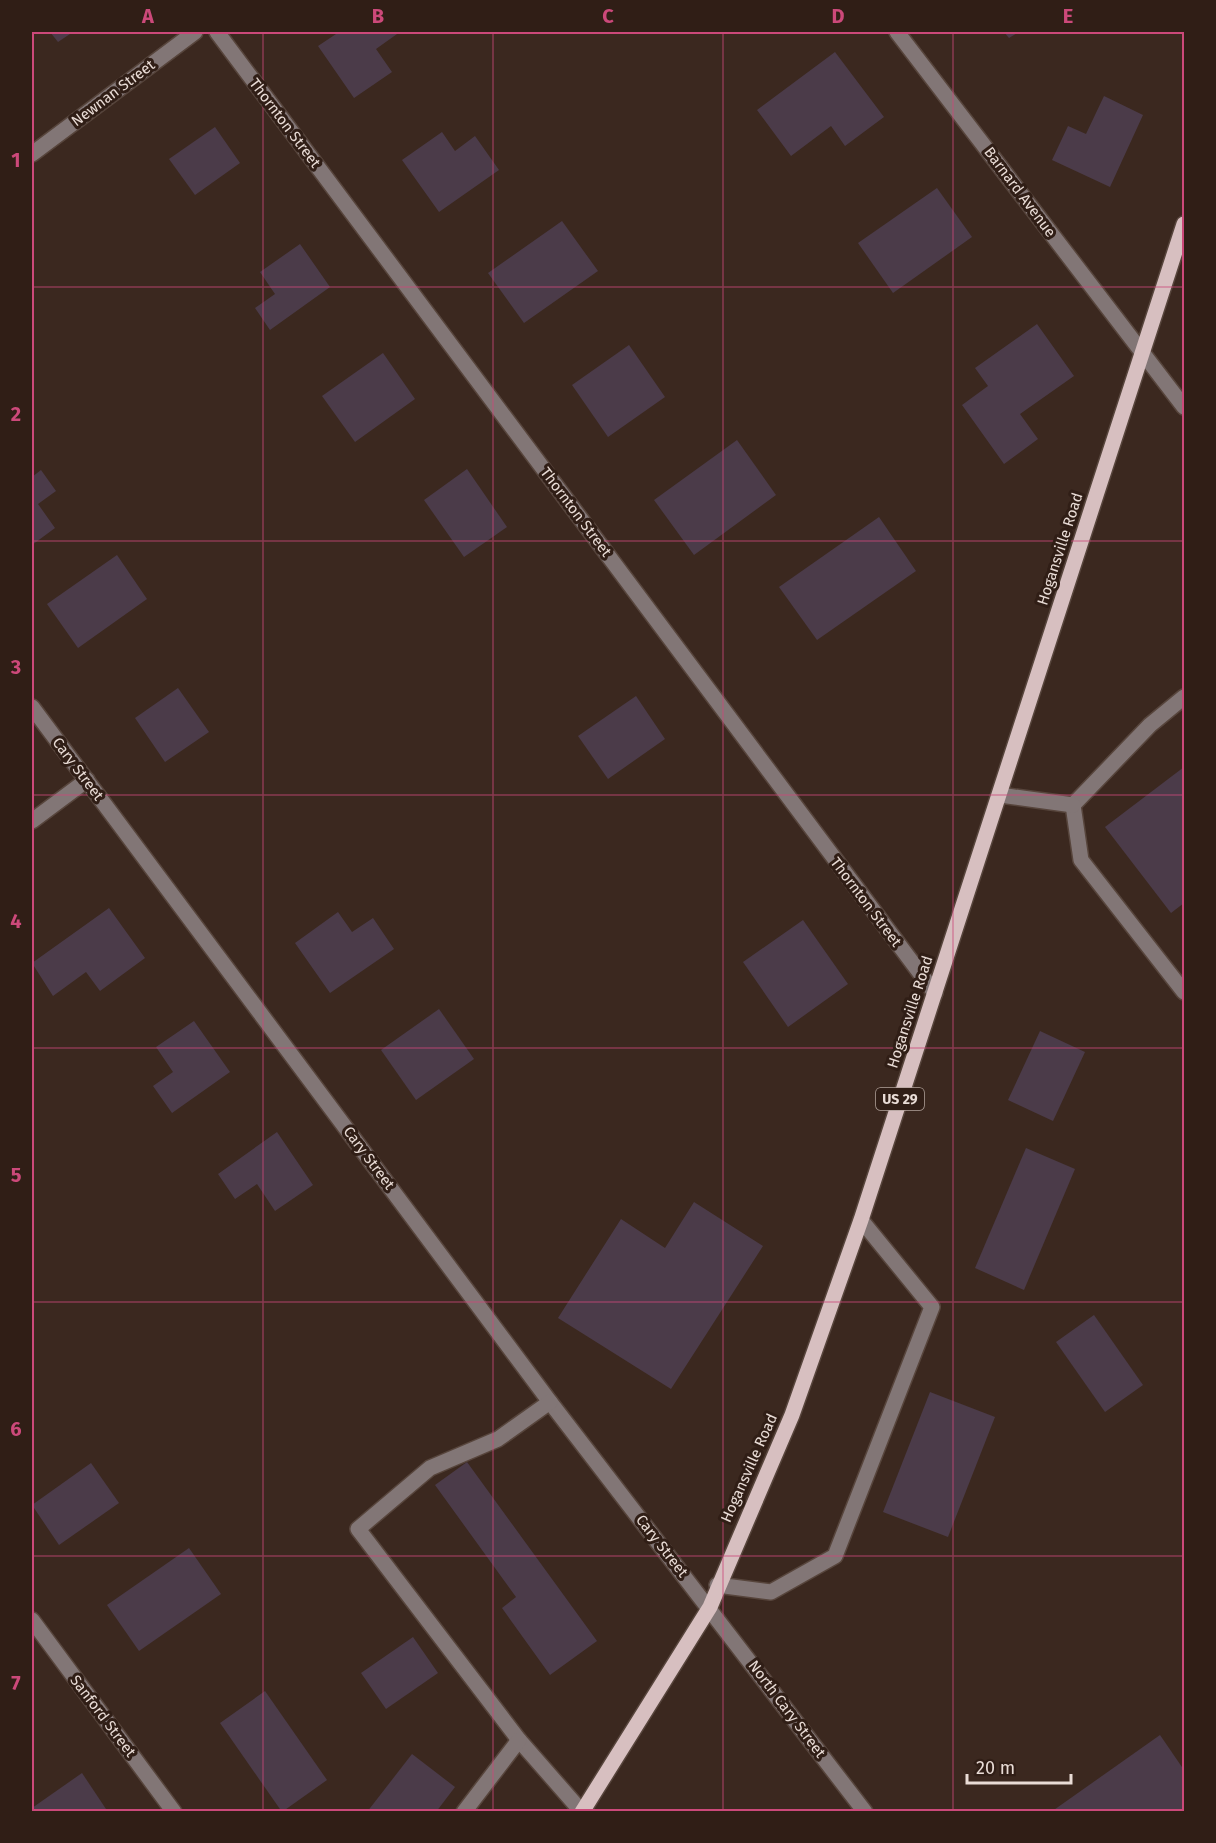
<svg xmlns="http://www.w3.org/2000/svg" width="1216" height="1843" viewBox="0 0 1216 1843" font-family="'Fira Sans',sans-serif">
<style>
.building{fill:#4b3b49}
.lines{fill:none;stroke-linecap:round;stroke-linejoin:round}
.minor-casing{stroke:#57453c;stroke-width:18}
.major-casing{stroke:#57453c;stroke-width:18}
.minor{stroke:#827676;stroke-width:15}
.major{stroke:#d7bfc0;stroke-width:15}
.grid{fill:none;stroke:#cc497a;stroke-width:1.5;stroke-opacity:0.55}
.labels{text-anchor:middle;stroke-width:6;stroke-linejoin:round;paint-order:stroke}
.shield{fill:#301e16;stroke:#b2a39c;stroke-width:1.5}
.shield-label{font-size:14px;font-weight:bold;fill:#e9dcd6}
.street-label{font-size:15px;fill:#e9dcd6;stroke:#301e16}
.neatline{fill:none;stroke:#cc497a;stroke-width:2}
.grid-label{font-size:20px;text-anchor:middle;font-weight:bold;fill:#cc497a}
</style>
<rect width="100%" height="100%" fill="#3b281f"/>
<!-- building -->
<g class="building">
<polygon points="50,32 73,32 58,42"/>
<polygon points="339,32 395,32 397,34 376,49 392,72 354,98 318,46"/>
<polygon points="1004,32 1019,32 1009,38"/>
<polygon points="835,52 884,117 845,146 831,126 791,156 757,110"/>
<polygon points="1104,96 1143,115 1110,187 1052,160 1068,126 1086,134"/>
<polygon points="215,127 240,163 195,195 169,159"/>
<polygon points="442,132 455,151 475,136 499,170 439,212 402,160"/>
<polygon points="937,188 972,237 893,293 858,243"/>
<polygon points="562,221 598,271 524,323 488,273"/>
<polygon points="300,244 330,287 270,330 255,308 275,294 260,272"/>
<polygon points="1037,324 1074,376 1020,414 1038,439 1004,464 962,405 988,386 975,368"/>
<polygon points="629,345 665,397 608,437 572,385"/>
<polygon points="383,353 415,399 355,442 322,396"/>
<polygon points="737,440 776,495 694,555 654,500"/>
<polygon points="467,469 507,527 464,557 424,500"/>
<polygon points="41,470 56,491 38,504 55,528 32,545 32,477"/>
<polygon points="879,517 916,571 817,640 779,587"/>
<polygon points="117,555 147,599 78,648 47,604"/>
<polygon points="178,688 209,732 165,762 135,718"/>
<polygon points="636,696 665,739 608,779 578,736"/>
<polygon points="1184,767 1184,903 1171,913 1105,827"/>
<polygon points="109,908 145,958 100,991 86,972 53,996 32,963"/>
<polygon points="338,912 352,932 373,918 394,949 330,993 295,943"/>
<polygon points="803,920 848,984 788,1027 743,962"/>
<polygon points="439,1009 474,1059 416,1100 381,1050"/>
<polygon points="194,1021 230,1072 172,1113 153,1086 173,1072 156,1047"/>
<polygon points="1040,1031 1085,1052 1053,1121 1008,1100"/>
<polygon points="277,1132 313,1185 275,1211 257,1184 235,1199 218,1174"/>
<polygon points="1026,1148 1075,1169 1024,1290 975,1268"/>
<polygon points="694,1202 763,1246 671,1389 558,1318 621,1219 665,1248"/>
<polygon points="1094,1315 1143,1385 1105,1412 1056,1342"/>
<polygon points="930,1392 995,1417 948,1537 883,1512"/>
<polygon points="467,1462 597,1641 550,1675 502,1608 516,1597 435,1485"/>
<polygon points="91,1463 119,1503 59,1545 32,1505"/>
<polygon points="189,1548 221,1594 139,1651 107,1605"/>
<polygon points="413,1637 438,1673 386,1709 361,1673"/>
<polygon points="265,1691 327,1780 282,1812 220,1723"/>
<polygon points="1160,1735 1184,1770 1184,1812 1051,1812"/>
<polygon points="412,1754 455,1787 436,1812 367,1812"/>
<polygon points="82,1773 108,1812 32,1812 32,1808"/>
</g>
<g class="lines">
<defs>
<g id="minor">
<polyline points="217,32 935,993"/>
<polyline points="897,32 1184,407"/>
<polyline points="32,154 195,32"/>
<polyline points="1184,697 1150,725 1073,805 1081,860 1184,992"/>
<polyline points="32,707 550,1402 865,1812"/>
<polyline points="1000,795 1073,805"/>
<polyline points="32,821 87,780"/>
<polyline points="550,1402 498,1439 430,1468 358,1529 519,1740 582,1812"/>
<polyline points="717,1585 771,1592 835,1556 932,1307 861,1220"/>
<polyline points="32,1620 174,1812"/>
<polyline points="464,1812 519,1740"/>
</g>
<polyline id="major" points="582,1812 710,1607 792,1415 861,1220 1184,224"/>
</defs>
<!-- minor casing -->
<use href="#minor" class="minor-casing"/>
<!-- major casing -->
<use href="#major" class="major-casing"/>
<!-- minor -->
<use href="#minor" class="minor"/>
<!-- major -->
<use href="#major" class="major"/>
</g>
<!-- grid -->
<path class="grid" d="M263,32V1812M493,32V1812M723,32V1812M953,32V1812M32,287H1184M32,541H1184M32,795H1184M32,1048H1184M32,1302H1184M32,1556H1184"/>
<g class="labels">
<!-- shield labels -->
<rect class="shield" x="876" y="1088" width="48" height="22" rx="4.5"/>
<g class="shield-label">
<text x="900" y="1104">US 29</text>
</g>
<!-- street labels -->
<g class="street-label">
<text transform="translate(113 93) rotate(-37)" y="5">Newnan Street</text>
<text transform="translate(285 123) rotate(53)" y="5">Thornton Street</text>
<text transform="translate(1020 192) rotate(53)" y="5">Barnard Avenue</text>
<text transform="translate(576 512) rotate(53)" y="5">Thornton Street</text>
<text transform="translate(1060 549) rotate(-72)" y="5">Hogansville Road</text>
<text transform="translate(78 769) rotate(53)" y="5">Cary Street</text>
<text transform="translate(866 902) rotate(53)" y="5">Thornton Street</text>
<text transform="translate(910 1012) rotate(-72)" y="5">Hogansville Road</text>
<text transform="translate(369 1158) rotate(53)" y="5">Cary Street</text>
<text transform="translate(749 1468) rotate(-66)" y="5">Hogansville Road</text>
<text transform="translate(662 1546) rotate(52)" y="5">Cary Street</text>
<text transform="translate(787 1709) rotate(53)" y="5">North Cary Street</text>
<text transform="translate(103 1716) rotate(53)" y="5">Sanford Street</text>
</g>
</g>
<!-- border -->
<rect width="1216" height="1843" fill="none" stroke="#301e16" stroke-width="66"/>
<!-- scale -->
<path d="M967 1774v9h104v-9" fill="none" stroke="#e9dcd6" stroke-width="3"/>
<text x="976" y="1774" font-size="18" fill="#e9dcd6" stroke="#301e16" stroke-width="4.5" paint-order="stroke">20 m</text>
<rect x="33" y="33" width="1150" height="1777" class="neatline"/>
<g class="grid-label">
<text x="148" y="23">A</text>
<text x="378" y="23">B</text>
<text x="608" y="23">C</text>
<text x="838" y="23">D</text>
<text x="1068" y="23">E</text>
<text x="16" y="167">1</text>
<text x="16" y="421">2</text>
<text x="16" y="674">3</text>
<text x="16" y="928">4</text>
<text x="16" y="1182">5</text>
<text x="16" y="1436">6</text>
<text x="16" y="1690">7</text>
</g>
</svg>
